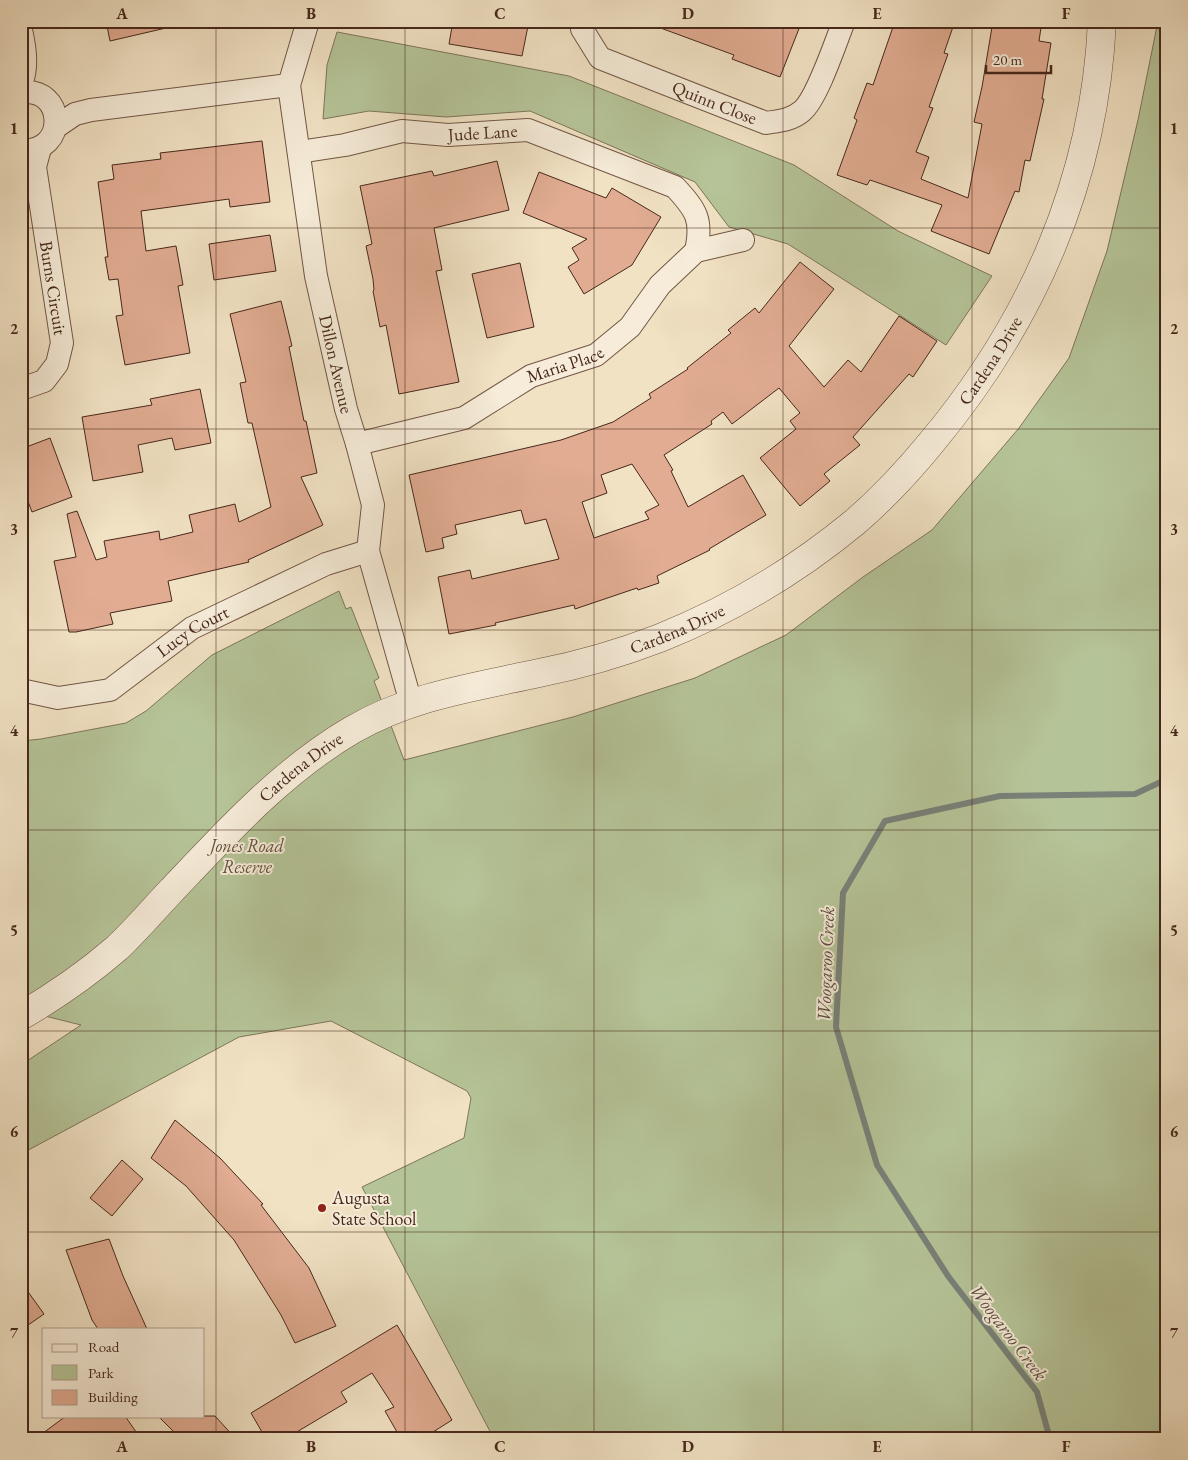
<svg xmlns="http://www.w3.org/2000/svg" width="1188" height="1460" viewBox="0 0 1188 1460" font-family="'EB Garamond',serif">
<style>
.green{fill:#b5c498;stroke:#7e765a}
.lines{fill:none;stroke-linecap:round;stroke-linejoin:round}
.stream{stroke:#798179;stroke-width:6}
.building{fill:#e1ac92;stroke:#47281b;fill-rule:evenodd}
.minor-casing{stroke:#725645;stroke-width:24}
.tertiary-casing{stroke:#725645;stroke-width:29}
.minor{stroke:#f6ecd9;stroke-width:22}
.tertiary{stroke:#f6ecd9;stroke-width:28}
.grid{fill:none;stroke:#47281b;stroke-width:1;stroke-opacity:0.55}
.poi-dot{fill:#8f2418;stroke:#f6ecd9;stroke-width:2}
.labels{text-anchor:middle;stroke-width:4;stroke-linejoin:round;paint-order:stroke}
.street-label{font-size:18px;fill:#47281b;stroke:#f6ecd9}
.park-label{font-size:18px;font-style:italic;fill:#624f3a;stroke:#f6ecd9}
.poi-label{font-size:18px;fill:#47281b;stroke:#f6ecd9;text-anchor:start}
.water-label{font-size:19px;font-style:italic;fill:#5c4d42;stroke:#f6ecd9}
.neatline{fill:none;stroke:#47281b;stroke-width:2}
.grid-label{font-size:16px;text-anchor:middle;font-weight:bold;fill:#47281b}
</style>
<rect width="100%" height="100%" fill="#f1e2c4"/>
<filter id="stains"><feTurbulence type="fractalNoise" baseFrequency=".004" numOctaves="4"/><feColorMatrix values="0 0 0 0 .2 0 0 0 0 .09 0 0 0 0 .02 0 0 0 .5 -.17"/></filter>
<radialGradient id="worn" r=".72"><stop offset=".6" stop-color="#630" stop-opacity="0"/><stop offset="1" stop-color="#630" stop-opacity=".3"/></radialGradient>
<!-- green -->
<g class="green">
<polygon points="1158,21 1167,21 1167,1439 494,1439 362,1187 464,1138 471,1098 467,1091 331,1021 239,1037 21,1154 21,1065 81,1025 21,1010 21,741 41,739 126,723 146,711 212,655 339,591 346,609 351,607 379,678 374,681 404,760 573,717 695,678 786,635 863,577 932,530 1019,428 1069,358 1107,251 1138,120"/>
<polygon points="337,32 569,76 794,165 898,231 992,276 946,345 788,244 729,227 695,182 530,111 446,117 369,111 323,119 327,65"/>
</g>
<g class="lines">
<!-- stream -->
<polyline class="stream" points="1050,1439 1037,1392 948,1276 877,1165 836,1027 843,893 885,821 1000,796 1135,794 1167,779"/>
</g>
<!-- building -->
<g class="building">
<polygon points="106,21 165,21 166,28 110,41"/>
<polygon points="453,21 529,21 522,56 449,44"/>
<polygon points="648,21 802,21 780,77 732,59 734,55 647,23"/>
<polygon points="895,21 955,21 944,53 948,54 929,107 933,108 916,152 929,157 921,179 968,198 982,124 974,122 982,87 993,21 1042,21 1039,41 1051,43 1042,99 1044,99 1030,161 1025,160 1019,192 1015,191 989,254 931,231 942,205 870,180 867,185 837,175 857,120 854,118 867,83 873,85"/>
<polygon points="262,141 270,202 230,207 229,199 141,211 146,251 176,246 183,285 178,286 190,353 125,365 116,316 123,315 118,279 109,280 105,257 108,257 98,182 114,179 112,165 161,159 160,153"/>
<polygon points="497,161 509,210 434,228 442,270 436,271 459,382 399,394 386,325 380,327 373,291 374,290 373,279 366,246 372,244 360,186 432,171 434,176"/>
<polygon points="539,172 606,198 612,188 661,217 632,265 584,294 568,267 579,260 572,248 587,239 523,213"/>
<polygon points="270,235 276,271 214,280 209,244"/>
<path d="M800,262L834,289L789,346L824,387L848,360L861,372L899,316L937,341L913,377L909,374L853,437L860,445L824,474L830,481L800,506L760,458L796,429L790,421L800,413L779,388L732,424L723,412L711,421L712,424L664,455L673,470L671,471L688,507L743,475L766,515L709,549L710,550L657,576L659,583L638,590L637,588L575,609L574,605L495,623L496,625L449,634L438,577L470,570L472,579L559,559L546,519L525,524L521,510L455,525L457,534L442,538L444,548L426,552L409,475L561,440L613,422L651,398L649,394L688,369L687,368L731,333L728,330L755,308L759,313ZM632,464L659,505L645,512L649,519L594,538L582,502L607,493L601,475Z"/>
<polygon points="520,263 534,327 487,338 472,274"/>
<polygon points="281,301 292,346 289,347 304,421 306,421 317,473 301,477 323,525 248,560 249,562 168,581 172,601 110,613 113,624 76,632 69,632 54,561 76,557 67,514 77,511 96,560 107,557 104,541 159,531 160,540 193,532 189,515 235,504 239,522 271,507 252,423 248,423 240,383 246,382 230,314"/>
<polygon points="200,389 211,443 175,450 172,438 138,445 143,472 93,481 82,417 152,405 150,399"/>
<polygon points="50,438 72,497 32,512 21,483 21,449"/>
<polygon points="175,1120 220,1158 263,1204 261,1205 309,1268 336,1326 295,1343 281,1315 234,1240 186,1186 151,1158"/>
<polygon points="122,1160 143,1179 112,1216 90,1198"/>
<polygon points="109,1239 123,1276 147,1329 98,1329 92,1320 66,1250"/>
<polygon points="21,1282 44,1314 21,1330"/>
<polygon points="397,1325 452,1420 422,1439 401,1439 385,1411 394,1407 372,1373 341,1392 347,1402 285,1439 266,1439 251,1413"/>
<polygon points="66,1416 125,1416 141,1439 35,1439"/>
<polygon points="158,1416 215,1416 236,1439 181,1439"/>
</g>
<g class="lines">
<defs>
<g id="minor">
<path id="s1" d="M308,21L289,85L316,276L346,409L357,444L373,505L368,551L411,703"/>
<path id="s2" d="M581,21L582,29L600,58L766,123C778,121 792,120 802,111C817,99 836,41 844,21"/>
<path d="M21,30C25,48 28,67 21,84"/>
<path d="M21,93C65,85 69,154 21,150"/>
<polyline points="56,127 75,114 91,110 289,85"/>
<path id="s3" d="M299,152L345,145L402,131L448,135L528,130L675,187C696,210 703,219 696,251"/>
<polyline points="21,389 44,381 57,364 62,343 35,167 40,148"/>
<path id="s4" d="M357,444L464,418L531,376L596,355L630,327L660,285L696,251L743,240"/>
<path id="s5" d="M21,690L58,698L110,690L192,628L326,564L368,551"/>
</g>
<g id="tertiary">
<path id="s6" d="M21,1016C55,996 87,974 117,948C136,930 153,910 171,891C227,832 282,771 352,730C410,696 475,687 539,673C580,665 621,653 660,638C730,610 797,570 855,522C883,498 908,471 931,443C1032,322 1095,180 1102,21"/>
</g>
</defs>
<!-- minor casing -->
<use href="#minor" class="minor-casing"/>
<!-- tertiary casing -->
<use href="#tertiary" class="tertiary-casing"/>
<!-- minor -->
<use href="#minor" class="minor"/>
<!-- tertiary -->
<use href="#tertiary" class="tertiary"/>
</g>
<!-- grid -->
<path class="grid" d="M216,21V1439M405,21V1439M594,21V1439M783,21V1439M972,21V1439M21,228H1167M21,429H1167M21,630H1167M21,830H1167M21,1031H1167M21,1232H1167"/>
<!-- markers -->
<circle class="poi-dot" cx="322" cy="1208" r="5"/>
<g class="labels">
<!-- street labels -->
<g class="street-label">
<text dy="6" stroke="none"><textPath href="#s2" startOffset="165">Quinn Close</textPath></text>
<text dy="6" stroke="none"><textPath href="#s3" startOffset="186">Jude Lane</textPath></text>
<text transform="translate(53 288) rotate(81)" y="6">Burns Circuit</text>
<text dy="6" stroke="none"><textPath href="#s6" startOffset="1201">Cardena Drive</textPath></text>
<text dy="6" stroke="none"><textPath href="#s1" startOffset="350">Dillon Avenue</textPath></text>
<text dy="6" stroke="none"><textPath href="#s4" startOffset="225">Maria Place</textPath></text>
<text dy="6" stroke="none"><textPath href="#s6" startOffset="781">Cardena Drive</textPath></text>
<text dy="6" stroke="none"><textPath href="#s5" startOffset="192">Lucy Court</textPath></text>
<text dy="6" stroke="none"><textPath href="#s6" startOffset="376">Cardena Drive</textPath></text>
</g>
<!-- park labels -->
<g class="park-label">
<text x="247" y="852">Jones Road<tspan x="247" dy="21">Reserve</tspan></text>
</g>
<!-- poi labels -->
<g class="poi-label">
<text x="332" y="1204">Augusta<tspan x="332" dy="21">State School</tspan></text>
</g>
<!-- water labels -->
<g class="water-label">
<text transform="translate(825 964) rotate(-88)" y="7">Woogaroo Creek</text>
<text transform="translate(1009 1332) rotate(53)" y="7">Woogaroo Creek</text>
</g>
</g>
<!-- margin -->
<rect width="1188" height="1460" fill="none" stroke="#f1e2c4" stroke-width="55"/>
<!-- legend -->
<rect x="42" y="1328" width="162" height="90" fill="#f6ecd9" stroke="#b09e8d"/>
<rect x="52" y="1344" width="25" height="8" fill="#f6ecd9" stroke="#b09e8d"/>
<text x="88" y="1352" font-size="15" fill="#47281b">Road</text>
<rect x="52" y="1365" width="25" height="15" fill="#b5c498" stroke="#b09e8d"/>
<text x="88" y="1378" font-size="15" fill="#47281b">Park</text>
<rect x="52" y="1390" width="25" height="15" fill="#e1ac92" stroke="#b09e8d"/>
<text x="88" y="1402" font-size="15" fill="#47281b">Building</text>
<!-- scale -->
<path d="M986 65v8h65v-8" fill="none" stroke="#47281b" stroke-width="2.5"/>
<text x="993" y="65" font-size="15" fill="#47281b" stroke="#f6ecd9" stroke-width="4" paint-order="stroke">20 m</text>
<rect x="28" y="28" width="1132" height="1404" class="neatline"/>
<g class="grid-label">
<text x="122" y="19">A</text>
<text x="311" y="19">B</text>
<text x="500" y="19">C</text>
<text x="688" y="19">D</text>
<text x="877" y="19">E</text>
<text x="1066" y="19">F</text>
<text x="14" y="134">1</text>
<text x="1174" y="134">1</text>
<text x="14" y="334">2</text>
<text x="1174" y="334">2</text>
<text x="14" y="535">3</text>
<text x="1174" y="535">3</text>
<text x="14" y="736">4</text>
<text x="1174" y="736">4</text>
<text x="14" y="936">5</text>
<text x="1174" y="936">5</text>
<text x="14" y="1137">6</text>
<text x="1174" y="1137">6</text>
<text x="14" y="1338">7</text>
<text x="1174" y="1338">7</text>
<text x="122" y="1452">A</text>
<text x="311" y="1452">B</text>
<text x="500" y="1452">C</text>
<text x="688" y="1452">D</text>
<text x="877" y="1452">E</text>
<text x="1066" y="1452">F</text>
</g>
<rect width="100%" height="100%" filter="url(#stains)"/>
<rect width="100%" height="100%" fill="url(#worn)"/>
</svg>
